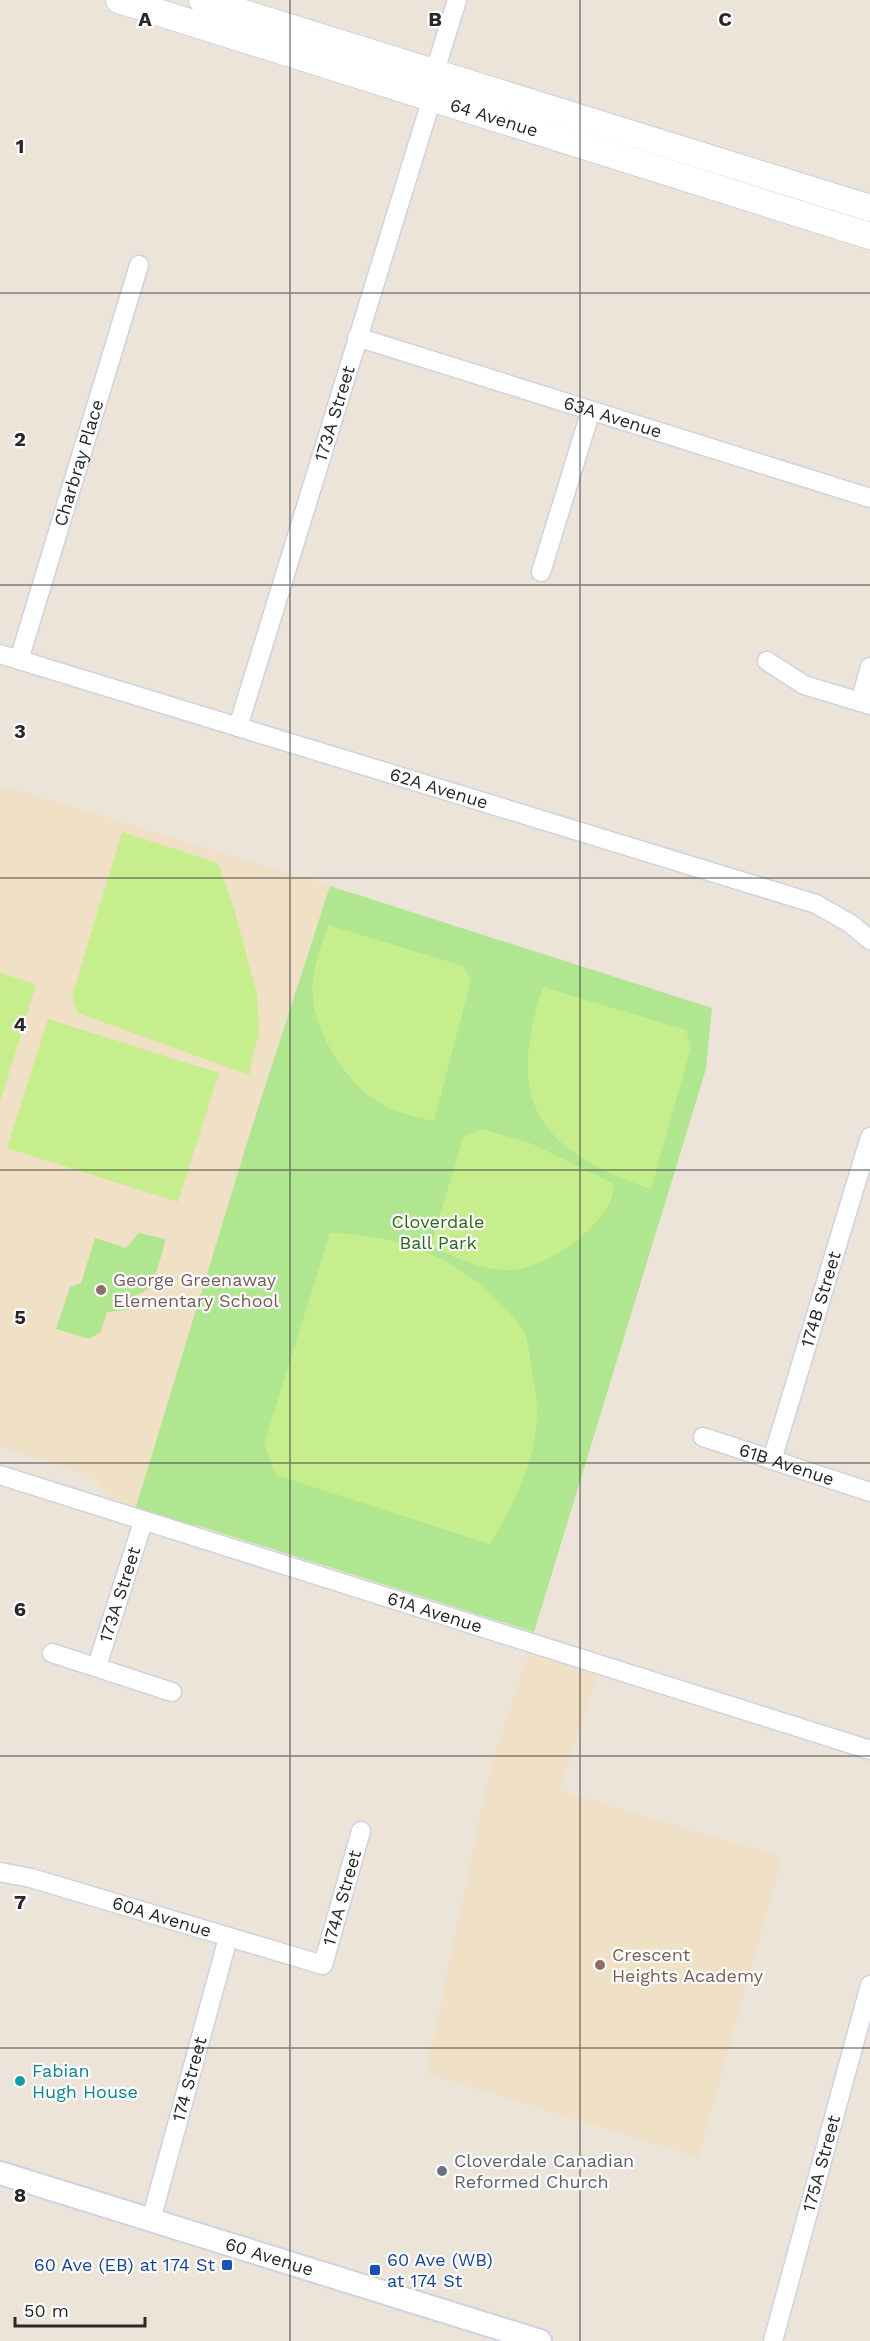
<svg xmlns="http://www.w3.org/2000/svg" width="870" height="2341" viewBox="0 0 870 2341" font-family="'Work Sans',sans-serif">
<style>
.education{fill:#efe0c6}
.green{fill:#b1e691}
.pitch{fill:#c7ee8c}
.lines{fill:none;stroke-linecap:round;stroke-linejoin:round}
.minor-casing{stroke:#ced2e2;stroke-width:21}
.tertiary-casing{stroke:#ced2e2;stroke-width:26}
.secondary-casing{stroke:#ced2e2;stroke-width:28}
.minor{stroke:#fff;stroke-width:18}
.tertiary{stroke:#fff;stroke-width:22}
.secondary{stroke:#fff;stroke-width:26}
.grid{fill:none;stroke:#282828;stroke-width:1.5;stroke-opacity:0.55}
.education-dot{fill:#8d6e63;stroke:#fff;stroke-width:2}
.culture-dot{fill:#0f9aa8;stroke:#fff;stroke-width:2}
.worship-dot{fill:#6b7280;stroke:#fff;stroke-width:2}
.transit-dot{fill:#1a4fb4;stroke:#fff;stroke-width:2}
.labels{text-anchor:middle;stroke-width:4.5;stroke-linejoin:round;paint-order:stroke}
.street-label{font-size:18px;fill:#282828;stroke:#fff}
.park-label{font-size:18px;fill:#296815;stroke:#fff}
.education-label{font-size:18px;fill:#785e54;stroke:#fff;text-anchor:start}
.culture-label{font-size:18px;fill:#0d838f;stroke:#fff;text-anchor:start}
.worship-label{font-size:18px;fill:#5b616d;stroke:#fff;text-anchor:start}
.transit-label{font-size:18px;fill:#164399;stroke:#fff;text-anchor:start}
.grid-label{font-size:20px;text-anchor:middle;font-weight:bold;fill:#282828;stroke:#fff;stroke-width:4.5;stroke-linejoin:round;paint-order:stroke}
</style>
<rect width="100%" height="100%" fill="#ece3d9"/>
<!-- education -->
<g class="education">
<polygon points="0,785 330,886 250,1133 135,1510 113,1501 97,1481 81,1472 0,1446"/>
<polygon points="529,1653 597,1675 560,1791 782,1857 698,2157 426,2073 491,1767"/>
</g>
<!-- green -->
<g class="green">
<polygon points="330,886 712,1008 706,1069 534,1632 196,1525 190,1527 135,1510 250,1133"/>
<polygon points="139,1233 166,1239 152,1287 133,1297 129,1310 107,1312 101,1332 89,1339 56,1329 70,1287 81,1283 95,1238 126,1248"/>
</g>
<!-- pitch -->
<g class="pitch">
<polygon points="122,832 218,863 234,909 257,994 259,1031 249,1075 78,1013 72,996"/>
<path d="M328,925L463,966L471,980L434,1121C414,1116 394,1113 377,1101C342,1079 307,1021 313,979C315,961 323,942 328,925Z"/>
<polygon points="0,973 36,984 0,1103"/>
<path d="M543,987L686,1030L691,1047L651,1189C540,1151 504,1104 543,987Z"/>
<polygon points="48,1019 219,1073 178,1202 7,1148"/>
<path d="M482,1129L530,1143L614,1184C613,1190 612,1197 610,1202C596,1233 540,1272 505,1270C479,1269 455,1257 431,1246L463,1137Z"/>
<path d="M330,1233C396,1235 451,1254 499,1302C508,1311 520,1323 525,1334C529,1345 530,1359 532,1370C534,1384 537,1398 537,1411C537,1458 514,1505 490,1544L276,1475L264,1444Z"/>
</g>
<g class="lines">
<defs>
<g id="minor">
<polyline points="435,71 457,0"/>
<path id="s1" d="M357,337L870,498"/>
<polyline points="541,572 591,410"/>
<path id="s2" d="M0,654L816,904L851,924L870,940"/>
<path id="s3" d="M19,660L139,265"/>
<polyline points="767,661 804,685 870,705"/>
<polyline points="860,702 870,667"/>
<path id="s4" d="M238,727L432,98"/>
<path id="s5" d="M703,1437L870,1492"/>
<path id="s6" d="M772,1460L870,1137"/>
<path id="s7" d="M0,1475L870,1750"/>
<polyline points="52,1653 172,1692"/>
<path id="s8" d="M97,1666L143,1522"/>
<path id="s9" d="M0,1872L31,1878L323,1965L361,1831"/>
<path id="s10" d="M151,2220L228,1938"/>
<path id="s11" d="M773,2341L870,1985"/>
</g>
<g id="tertiary">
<path id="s12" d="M0,2173L540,2341"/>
</g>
<g id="secondary">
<path id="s13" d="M119,0L870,236"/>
<polyline points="202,0 870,208"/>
</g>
</defs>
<!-- minor casing -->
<use href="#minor" class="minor-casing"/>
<!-- tertiary casing -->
<use href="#tertiary" class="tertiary-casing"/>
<!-- secondary casing -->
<use href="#secondary" class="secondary-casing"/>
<!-- minor -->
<use href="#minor" class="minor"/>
<!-- tertiary -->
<use href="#tertiary" class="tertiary"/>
<!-- secondary -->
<use href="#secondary" class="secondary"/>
</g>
<!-- grid -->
<path class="grid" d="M290,0V2341M580,0V2341M0,293H870M0,585H870M0,878H870M0,1170H870M0,1463H870M0,1756H870M0,2048H870"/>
<!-- markers -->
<g class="education-dot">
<circle cx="101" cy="1290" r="6"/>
<circle cx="600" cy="1965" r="6"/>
</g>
<circle class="culture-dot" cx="20" cy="2081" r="6"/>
<circle class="worship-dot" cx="442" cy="2171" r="6"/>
<g class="transit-dot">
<rect x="221" y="2259" width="12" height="12" rx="3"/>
<rect x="369" y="2264" width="12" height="12" rx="3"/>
</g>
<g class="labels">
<!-- street labels -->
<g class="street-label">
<text dy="6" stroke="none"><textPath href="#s13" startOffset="393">64 Avenue</textPath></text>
<text dy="6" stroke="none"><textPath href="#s4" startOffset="328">173A Street</textPath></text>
<text dy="6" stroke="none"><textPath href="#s1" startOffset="268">63A Avenue</textPath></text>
<text dy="6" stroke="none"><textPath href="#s3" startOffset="206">Charbray Place</textPath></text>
<text dy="6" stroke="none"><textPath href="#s2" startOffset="459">62A Avenue</textPath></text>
<text dy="6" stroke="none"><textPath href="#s6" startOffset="168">174B Street</textPath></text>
<text dy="6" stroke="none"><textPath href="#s5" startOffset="88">61B Avenue</textPath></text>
<text dy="6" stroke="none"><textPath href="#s8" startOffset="75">173A Street</textPath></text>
<text dy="6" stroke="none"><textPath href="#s7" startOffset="456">61A Avenue</textPath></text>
<text dy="6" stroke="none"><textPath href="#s9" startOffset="406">174A Street</textPath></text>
<text dy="6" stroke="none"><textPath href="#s9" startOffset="168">60A Avenue</textPath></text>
<text dy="6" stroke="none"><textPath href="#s10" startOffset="146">174 Street</textPath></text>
<text dy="6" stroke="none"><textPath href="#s11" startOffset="184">175A Street</textPath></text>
<text dy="6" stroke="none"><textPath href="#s12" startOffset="282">60 Avenue</textPath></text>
</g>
<!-- park labels -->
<g class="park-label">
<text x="438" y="1228">Cloverdale<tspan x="438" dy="21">Ball Park</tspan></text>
</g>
<!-- education labels -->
<g class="education-label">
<text x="113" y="1286">George Greenaway<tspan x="113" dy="21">Elementary School</tspan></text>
<text x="612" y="1961">Crescent<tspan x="612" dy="21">Heights Academy</tspan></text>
</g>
<!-- culture labels -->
<g class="culture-label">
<text x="32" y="2077">Fabian<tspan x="32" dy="21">Hugh House</tspan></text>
</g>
<!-- worship labels -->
<g class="worship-label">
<text x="454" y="2167">Cloverdale Canadian<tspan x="454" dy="21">Reformed Church</tspan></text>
</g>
<!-- transit labels -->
<g class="transit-label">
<text x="387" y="2266">60 Ave (WB)<tspan x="387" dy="21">at 174 St</tspan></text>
<text x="215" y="2271" text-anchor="end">60 Ave (EB) at 174 St</text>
</g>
</g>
<g class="grid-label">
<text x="145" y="26">A</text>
<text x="435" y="26">B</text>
<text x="725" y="26">C</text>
<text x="20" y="153">1</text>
<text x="20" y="446">2</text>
<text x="20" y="738">3</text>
<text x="20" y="1031">4</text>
<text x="20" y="1324">5</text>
<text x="20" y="1616">6</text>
<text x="20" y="1909">7</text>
<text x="20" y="2202">8</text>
</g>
<!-- scale -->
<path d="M15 2317v9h130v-9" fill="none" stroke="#282828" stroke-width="3"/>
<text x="24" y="2317" font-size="18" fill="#282828" stroke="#ffffff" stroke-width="4.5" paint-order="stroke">50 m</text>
</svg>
